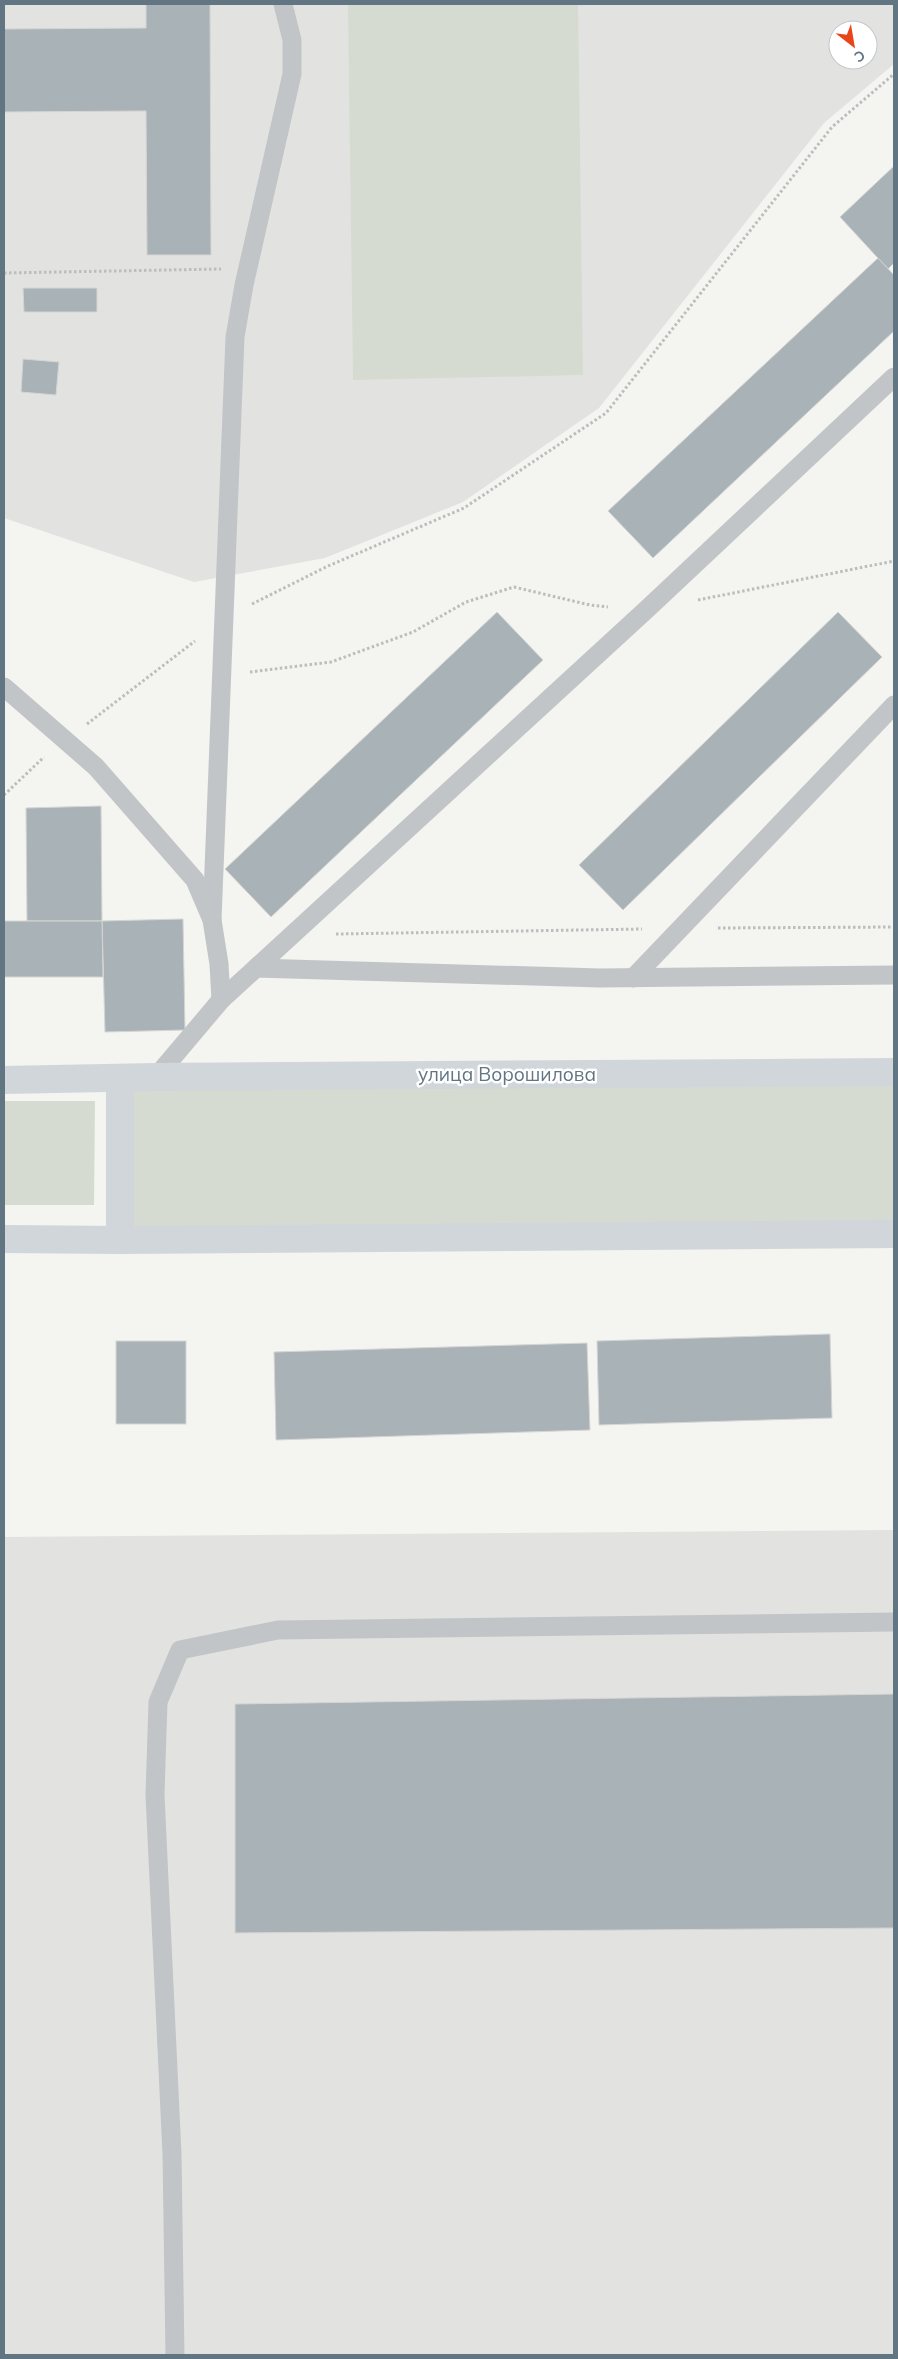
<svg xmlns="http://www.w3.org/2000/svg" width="898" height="2359" viewBox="0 0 898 2359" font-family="Mulish,sans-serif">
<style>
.built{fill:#e2e3e1;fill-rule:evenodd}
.green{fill:#d5dbd1}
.building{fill:#a9b2b7;stroke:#d5d5d3}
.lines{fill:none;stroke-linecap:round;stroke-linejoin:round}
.path{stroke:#bbbdbf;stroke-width:3;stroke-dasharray:2.5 2.5;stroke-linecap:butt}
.lane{stroke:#c1c5c8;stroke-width:19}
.secondary{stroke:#d1d6da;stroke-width:28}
.labels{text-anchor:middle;stroke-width:5;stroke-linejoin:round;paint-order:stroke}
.street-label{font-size:19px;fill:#627582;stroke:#fff}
</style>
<rect width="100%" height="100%" fill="#f4f4f0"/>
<!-- built -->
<g class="built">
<path d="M4,4H894V64L824,123L599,408L463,502L325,558L194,582L4,518ZM838,30H868V60H838Z"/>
<polygon points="894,1530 894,2355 4,2355 4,1537"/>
</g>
<!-- green -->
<g class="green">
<polygon points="348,4 578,4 583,375 353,380"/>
<polygon points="894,1072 894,1234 120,1240 120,1078"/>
<polygon points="4,1101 95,1101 94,1205 4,1205"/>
</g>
<!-- building -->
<g class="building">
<polygon points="146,4 210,4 211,255 147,255 146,111 4,112 4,29 146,28"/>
<polygon points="894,166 894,263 888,269 840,217"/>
<polygon points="878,258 894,275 894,331 653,558 608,511"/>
<polygon points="23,288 97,288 97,312 24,312"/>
<polygon points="23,359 59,362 56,395 21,392"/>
<polygon points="497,612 543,660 271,917 225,869"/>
<polygon points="838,612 882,657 623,910 579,865"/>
<polygon points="101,806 102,921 27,921 26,808"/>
<polygon points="183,919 185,1030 105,1032 102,921"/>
<polygon points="4,921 102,921 103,977 4,977"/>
<polygon points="830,1334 832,1418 599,1425 597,1341"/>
<rect x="116" y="1341" width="70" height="83"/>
<polygon points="587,1343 590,1430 276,1440 274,1352"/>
<polygon points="894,1694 894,1928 235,1933 235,1704"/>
</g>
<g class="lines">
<!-- path -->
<g class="path">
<polyline points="4,273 221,269"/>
<polyline points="698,600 894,561"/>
<polyline points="252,604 328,566 464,508 606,413 832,127 894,74"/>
<polyline points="250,672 331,662 413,632 466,602 514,587 590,605 608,607"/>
<polyline points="87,724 195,641"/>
<polyline points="4,795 44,757"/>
<polyline points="718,928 894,927"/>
<polyline points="336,934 642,929"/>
</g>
<!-- lane -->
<g class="lane">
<polyline points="4,687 96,767 195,880 212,920 219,964 221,1000"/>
<polyline points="212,920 235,337 244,285 292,74 292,40 283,4"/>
<polyline points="256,968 646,610 894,377"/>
<polyline points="633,978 894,705"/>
<polyline points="156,1077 221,1000 256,968 600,978 894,975"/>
<polyline points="175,2355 172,2154 155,1795 158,1702 180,1650 278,1630 894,1622"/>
</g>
<!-- secondary -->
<g class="secondary">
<polyline points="120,1078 120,1240"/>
<polyline points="4,1080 156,1077 894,1072"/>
<polyline points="4,1239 120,1240 894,1234"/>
</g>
</g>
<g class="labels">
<!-- street labels -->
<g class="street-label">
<text x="507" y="1081">улица Ворошилова</text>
</g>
</g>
<!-- border -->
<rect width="898" height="2359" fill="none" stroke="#627582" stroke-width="10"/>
<!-- north arrow -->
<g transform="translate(853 45) rotate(149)"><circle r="24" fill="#ffffff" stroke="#c0c8cd"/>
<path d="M0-4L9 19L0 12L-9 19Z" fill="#e9451b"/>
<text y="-8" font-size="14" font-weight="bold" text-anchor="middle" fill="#627582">С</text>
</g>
</svg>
